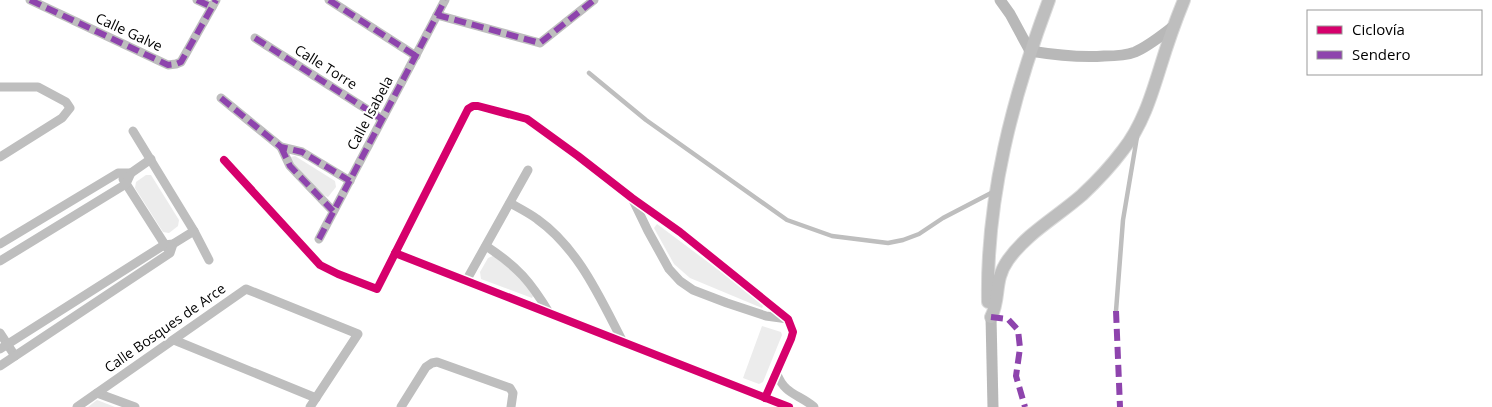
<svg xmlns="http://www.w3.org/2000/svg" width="1492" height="407" viewBox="0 0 1492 407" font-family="'Open Sans',sans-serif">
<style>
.green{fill:#ececec}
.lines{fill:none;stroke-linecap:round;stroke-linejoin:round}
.primary-casing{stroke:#dbdbdb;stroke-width:14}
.lane{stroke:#bebebe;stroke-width:4.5}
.street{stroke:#bebebe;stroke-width:9}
.secondary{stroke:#b8b8b8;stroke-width:11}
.primary{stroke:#bebebe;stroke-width:12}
.quiet{stroke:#8e44ad;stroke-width:6;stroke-dasharray:12 6;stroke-linecap:butt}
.cycleway-casing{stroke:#fff;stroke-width:11}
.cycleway{stroke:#d6006c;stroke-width:8}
.labels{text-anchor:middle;stroke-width:4.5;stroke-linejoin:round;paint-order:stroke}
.street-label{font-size:14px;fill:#000;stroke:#fff}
</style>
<rect width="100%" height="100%" fill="#fff"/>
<!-- green -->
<g class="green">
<polygon points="295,156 335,181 336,187 328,197 322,194 290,161 291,157"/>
<polygon points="146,175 151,175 179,220 178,226 169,233 163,232 135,188 136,182"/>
<polygon points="657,224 764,304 762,308 690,278 674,264 654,228"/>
<polygon points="493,256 514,271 534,294 532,298 481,279 480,272 488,258"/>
<polygon points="762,326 781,332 782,335 763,382 759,384 743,378"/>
<polygon points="97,400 115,407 88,407"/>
</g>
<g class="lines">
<defs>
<g id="primary">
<path d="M988,302C986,198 1013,96 1049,0"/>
<path d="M991,317C1001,298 993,281 1008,260C1027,233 1057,217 1082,195C1096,182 1111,166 1123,150C1142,126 1151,97 1160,68C1167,45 1175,22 1184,0"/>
</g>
</defs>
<!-- primary casing -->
<use href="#primary" class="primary-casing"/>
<!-- lane -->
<g class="lane">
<polyline points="589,73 646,120 787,220 832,236 888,243 903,240 919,234 943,218 993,192"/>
<polyline points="1116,311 1123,220 1137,137"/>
</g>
<!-- street -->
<g class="street">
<polyline points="30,0 168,65 176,64 181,62 216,0"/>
<polyline points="197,0 212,7"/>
<polyline points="329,0 416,56"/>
<polyline points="437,15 540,43 594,0"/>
<polyline points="255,38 382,119"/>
<polyline points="0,87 38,87 66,102 70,108 62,118 0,157"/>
<polyline points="221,98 281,147 302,152 350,181"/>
<polyline points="133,131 194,231 209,260"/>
<polyline points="281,147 290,166 333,211"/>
<polyline points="224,160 320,265 338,274 377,289 468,109 473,106 478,106 527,119 578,156 632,198 680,232 788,319 793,332 791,339 765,398"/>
<polyline points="123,179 167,248"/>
<polyline points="633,200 648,231 669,269 680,281 693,290 727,303 766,316 788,319"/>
<path d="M510,203C519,208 529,213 537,219C579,249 600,298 623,342"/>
<polyline points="319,239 445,0"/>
<polyline points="0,244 118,173 131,173"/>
<path d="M486,246C518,267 530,281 550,314"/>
<polyline points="395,253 789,407"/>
<polyline points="0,261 126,184 131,173 151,159"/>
<polyline points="466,281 528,170"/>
<polyline points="0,333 15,356"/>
<polyline points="174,340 316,398"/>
<polyline points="0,349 164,245 173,244 194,231"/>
<polyline points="0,366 170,253 173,244"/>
<path d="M777,374C785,395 799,394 814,407"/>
<polyline points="97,393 135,407"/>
<polyline points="77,407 246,289 358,334 310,407"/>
<polyline points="401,407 426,367 432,363 437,362 510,388 513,393 511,407"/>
</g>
<!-- secondary -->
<g class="secondary">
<path d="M1000,0L1010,14L1030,51C1055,55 1079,58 1104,56C1114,56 1125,56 1135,52C1149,46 1162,35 1174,26"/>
<polyline points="991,317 993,407"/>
</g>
<!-- primary -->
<use href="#primary" class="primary"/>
<!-- quiet -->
<g class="quiet">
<polyline points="30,0 168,65 176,64 181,62 216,0"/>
<polyline points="197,0 212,7"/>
<polyline points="329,0 416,56"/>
<polyline points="437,15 540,43 594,0"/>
<polyline points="255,38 382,119"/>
<polyline points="221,98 281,147 302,152 350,181"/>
<polyline points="281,147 290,166 333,211"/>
<polyline points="319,239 445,0"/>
<polyline points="1116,311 1120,407"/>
<polyline points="991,317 1008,319 1018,330 1020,348 1016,376 1025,407"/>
</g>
<defs>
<g id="cycleway">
<polyline points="224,160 320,265 338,274 377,289 468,109 473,106 478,106 527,119 578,156 632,198 680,232 788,319 793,332 791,339 765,398"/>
<polyline points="395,253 789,407"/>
</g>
</defs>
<!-- cycleway casing -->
<use href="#cycleway" class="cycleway-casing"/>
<!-- cycleway -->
<use href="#cycleway" class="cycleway"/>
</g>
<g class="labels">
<!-- street labels -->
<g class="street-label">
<text transform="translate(129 32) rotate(25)" y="5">Calle Galve</text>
<text transform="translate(326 67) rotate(32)" y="5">Calle Torre</text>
<text transform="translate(370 113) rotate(-62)" y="5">Calle Isabela</text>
<text transform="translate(165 328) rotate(-35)" y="5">Calle Bosques de Arce</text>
</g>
</g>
<!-- legend -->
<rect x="1307" y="10" width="175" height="65" fill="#ffffff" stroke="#999999"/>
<rect x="1317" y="26" width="25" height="8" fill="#d6006c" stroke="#999999"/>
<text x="1352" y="35" font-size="15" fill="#000000">Ciclovía</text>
<rect x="1317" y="51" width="25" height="8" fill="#8e44ad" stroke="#999999"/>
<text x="1352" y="60" font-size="15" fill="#000000">Sendero</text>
</svg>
